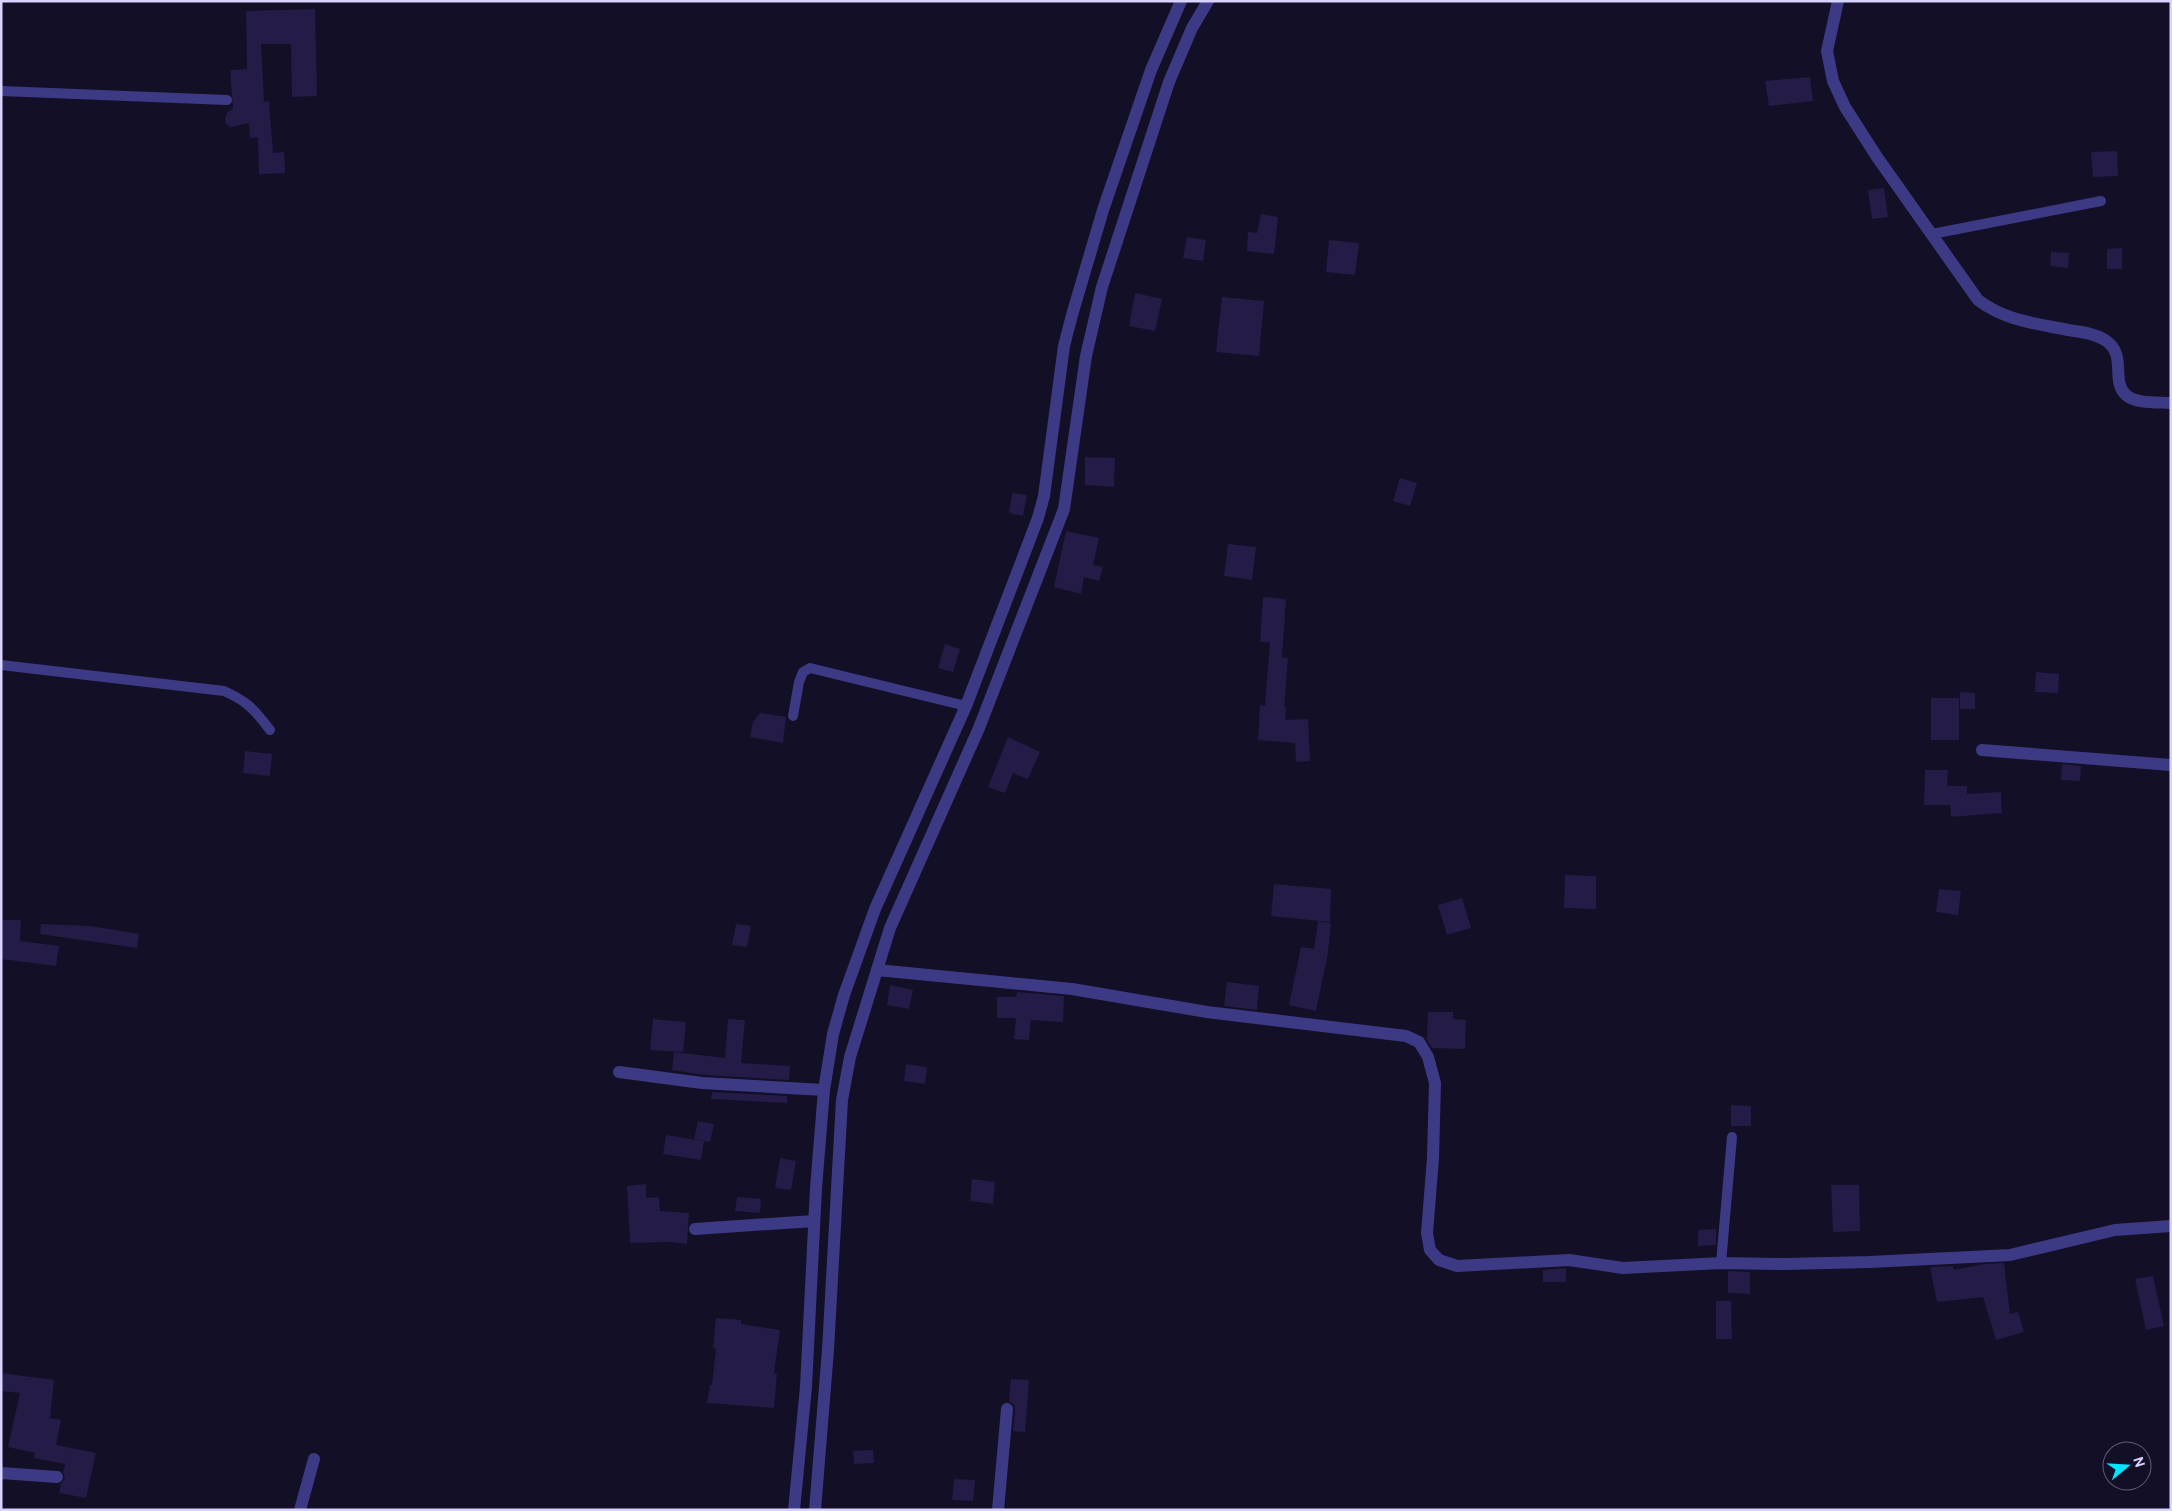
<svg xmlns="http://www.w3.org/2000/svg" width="2172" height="1511" viewBox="0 0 2172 1511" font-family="Overpass,sans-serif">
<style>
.building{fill:#241b47}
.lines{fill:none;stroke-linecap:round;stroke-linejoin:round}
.service{stroke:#3d3a85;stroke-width:10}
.minor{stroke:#3d3a85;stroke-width:12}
.tertiary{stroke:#3d3a85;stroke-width:12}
</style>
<rect width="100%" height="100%" fill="#130f26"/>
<!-- building -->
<g class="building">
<polygon points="315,9 317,96 292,97 291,44 261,44 264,102 269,101 273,153 284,152 285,173 259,174 258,137 250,138 249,123 231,127 226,124 225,118 227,113 233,108 230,70 247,69 246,11"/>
<polygon points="1810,77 1813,101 1769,106 1765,81"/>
<polygon points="2117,151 2118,176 2093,177 2091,152"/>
<polygon points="1884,188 1888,217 1872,219 1868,190"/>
<polygon points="1261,214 1278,217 1274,254 1247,251 1248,232 1257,233"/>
<polygon points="1187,237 1206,240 1203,261 1183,258"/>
<polygon points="1329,240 1359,243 1355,275 1326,272"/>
<polygon points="2122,248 2122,269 2107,269 2107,249"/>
<polygon points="2051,252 2069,253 2068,268 2050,266"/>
<polygon points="1135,293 1162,299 1155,331 1129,326"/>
<polygon points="1222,297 1264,301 1259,356 1216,352"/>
<polygon points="1085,457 1115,458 1114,487 1085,485"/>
<polygon points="1400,478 1417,483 1410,506 1393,501"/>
<polygon points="1012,493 1027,495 1023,516 1009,513"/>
<polygon points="1066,531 1099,538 1093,565 1103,567 1099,581 1084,577 1081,594 1054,587"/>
<polygon points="1228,544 1256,547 1252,580 1224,576"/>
<polygon points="1263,597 1286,599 1282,658 1288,658 1284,707 1286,707 1285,720 1308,719 1310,761 1296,762 1295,743 1258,740 1260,705 1265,706 1270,642 1260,642"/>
<polygon points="945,644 960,649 953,672 938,668"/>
<polygon points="2036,672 2059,674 2058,693 2035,692"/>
<polygon points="1960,692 1975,693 1975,709 1960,709"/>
<rect x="1931" y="698" width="28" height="42"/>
<polygon points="760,713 786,717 783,743 750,737 753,722"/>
<polygon points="1008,737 1040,752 1028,779 1013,773 1005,793 988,787"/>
<polygon points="245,751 272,754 270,776 243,773"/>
<polygon points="2062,764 2081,766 2080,781 2061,780"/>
<polygon points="1925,770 1948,770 1947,786 1967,786 1967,794 2001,792 2002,813 1951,817 1950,805 1924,805"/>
<polygon points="1565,875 1596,876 1596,909 1564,908"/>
<polygon points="1274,884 1331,889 1330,922 1271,916"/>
<polygon points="1939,889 1961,891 1958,915 1936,912"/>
<polygon points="1462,898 1471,928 1447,935 1438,905"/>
<polygon points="1,920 21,920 20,941 59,946 56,966 1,959"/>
<polygon points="1318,921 1331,923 1328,953 1316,1011 1289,1005 1301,947 1314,949"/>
<polygon points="41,924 91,926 139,934 137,948 40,934"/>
<polygon points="736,924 751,926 747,947 732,945"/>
<polygon points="1227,982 1259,986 1257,1010 1224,1006"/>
<polygon points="890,985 913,990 909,1009 887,1005"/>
<polygon points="1017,992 1064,996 1063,1022 1031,1020 1029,1040 1014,1039 1016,1018 997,1018 997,997 1016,997"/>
<polygon points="1428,1012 1453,1012 1453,1019 1466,1020 1465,1049 1432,1048 1427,1040"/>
<polygon points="653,1019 686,1022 683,1052 650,1050"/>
<polygon points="728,1019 745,1020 741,1063 790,1066 789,1080 704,1075 672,1070 674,1052 725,1058"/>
<polygon points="906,1064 927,1067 925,1084 904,1081"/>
<polygon points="712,1092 787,1096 787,1103 711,1099"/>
<polygon points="1731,1105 1751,1106 1751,1126 1731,1126"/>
<polygon points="698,1121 714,1124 710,1142 694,1139"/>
<polygon points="666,1135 704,1141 701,1160 663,1154"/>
<polygon points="780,1158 796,1161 791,1190 775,1188"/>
<polygon points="972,1179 995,1182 993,1204 970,1201"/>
<polygon points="646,1184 646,1198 659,1197 660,1211 689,1213 687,1244 671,1242 630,1243 627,1186"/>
<polygon points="1831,1185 1859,1185 1860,1231 1833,1232"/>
<polygon points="737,1197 761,1199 760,1213 735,1211"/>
<polygon points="1716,1229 1716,1245 1698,1246 1698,1230"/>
<polygon points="2004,1263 2010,1314 2018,1312 2024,1332 1996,1340 1983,1297 1937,1302 1930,1267 1953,1266 1954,1270 1984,1264"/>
<polygon points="1566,1268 1566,1282 1543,1282 1543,1270"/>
<polygon points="1728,1271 1750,1272 1750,1294 1728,1293"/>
<polygon points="2153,1276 2164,1326 2146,1330 2135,1279"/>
<polygon points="1716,1301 1731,1301 1732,1339 1716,1339"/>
<polygon points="716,1318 741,1320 741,1324 780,1330 774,1373 777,1374 774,1408 707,1403 710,1385 712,1385 716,1349 713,1348"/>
<polygon points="1,1373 54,1380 50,1418 61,1420 56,1445 96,1453 86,1498 59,1493 61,1484 65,1478 63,1472 65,1464 34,1458 35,1453 8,1447 20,1393 1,1391"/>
<polygon points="1011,1379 1029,1380 1025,1432 1013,1431 1015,1409 1014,1405 1009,1401"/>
<polygon points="873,1450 874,1463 854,1464 853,1451"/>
<polygon points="954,1479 975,1480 973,1501 952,1500"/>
</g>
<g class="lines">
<!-- service -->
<g class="service">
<polyline points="1,91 227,100"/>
<polyline points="1932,234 2101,201"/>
<path d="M1,665L224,691C247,701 255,710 270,730"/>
<polyline points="793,716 799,682 803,672 810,668 966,706"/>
<polyline points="1721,1263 1732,1137"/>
</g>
<!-- minor -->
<g class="minor">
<path d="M1838,1L1827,51L1833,81L1845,107L1877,157L1978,300C2006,321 2034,323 2068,330C2081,332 2093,333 2105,340C2128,355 2110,380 2126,395C2136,404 2158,402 2171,403"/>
<polyline points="1982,750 2171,765"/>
<polyline points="877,970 1072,989 1207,1012 1406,1036 1419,1042 1428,1057 1435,1083 1433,1158 1427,1233 1430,1250 1439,1260 1457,1266 1569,1260 1623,1268 1721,1263 1785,1264 1869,1262 2010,1255 2115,1230 2171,1226"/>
<polyline points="619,1072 702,1083 824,1090"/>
<polyline points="695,1229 814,1221"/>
<polyline points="1,1473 57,1477"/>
<polyline points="300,1510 314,1459"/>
<polyline points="998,1510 1007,1409"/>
</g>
<!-- tertiary -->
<g class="tertiary">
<polyline points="794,1510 806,1387 816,1188 824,1090 833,1034 844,995 875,909 966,706 1038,518 1044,496 1064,346 1072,315 1103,210 1151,70 1181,1"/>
<polyline points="815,1510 828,1350 842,1100 850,1057 890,928 979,728 1064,509 1086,356 1102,287 1169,82 1192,28 1208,1"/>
</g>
</g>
<!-- border -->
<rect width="2172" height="1511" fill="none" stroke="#d9d4ff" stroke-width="5"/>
<!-- north arrow -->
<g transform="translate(2127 1466) rotate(72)"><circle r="24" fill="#130f26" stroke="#625e7d"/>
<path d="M0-4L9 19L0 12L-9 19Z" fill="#00e5ff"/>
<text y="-8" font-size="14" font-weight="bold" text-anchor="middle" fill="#d9d4ff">N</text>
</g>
</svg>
